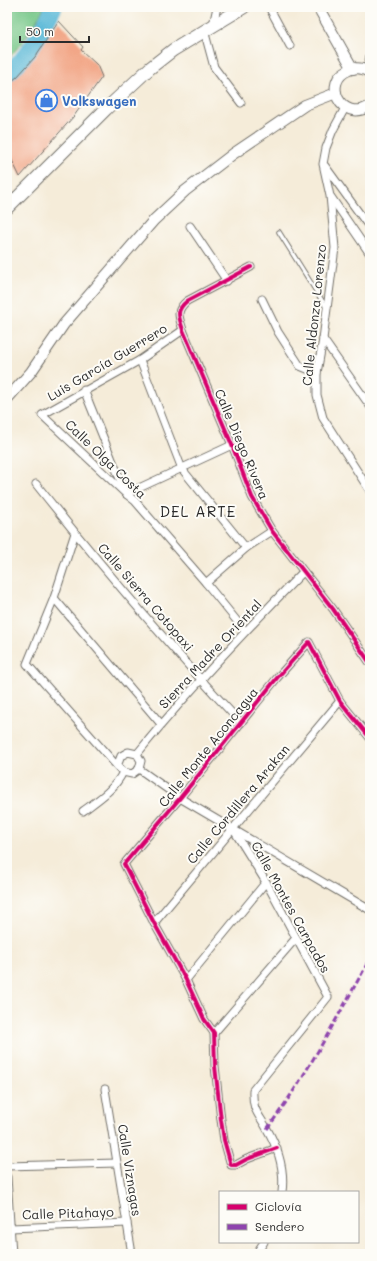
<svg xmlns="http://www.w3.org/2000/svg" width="377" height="1261" viewBox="0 0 377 1261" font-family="Mali,sans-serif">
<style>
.green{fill:#77c889;stroke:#517a5a}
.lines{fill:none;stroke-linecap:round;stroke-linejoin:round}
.river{stroke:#58b8d7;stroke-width:17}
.building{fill:#f2a686}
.lane-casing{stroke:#726f68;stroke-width:5.5}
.street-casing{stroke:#726f68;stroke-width:9}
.secondary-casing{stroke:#726f68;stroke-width:12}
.primary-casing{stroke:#726f68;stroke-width:14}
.lane{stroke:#fff;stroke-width:3.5}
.street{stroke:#fff;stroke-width:7}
.secondary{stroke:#fff;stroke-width:10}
.primary{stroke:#fff;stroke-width:12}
.quiet{stroke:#8e44ad;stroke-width:3;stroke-dasharray:6 3;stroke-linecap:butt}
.cycleway-casing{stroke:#fdfcf7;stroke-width:6}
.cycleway{stroke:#d6006c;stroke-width:4}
.labels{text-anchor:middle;stroke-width:4;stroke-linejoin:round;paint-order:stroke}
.shop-label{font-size:13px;font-weight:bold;fill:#366cbe;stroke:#fdfcf7;text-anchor:start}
.street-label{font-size:13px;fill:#2b2b2b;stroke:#fdfcf7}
.quarter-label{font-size:15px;letter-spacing:1px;fill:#2b2b2b;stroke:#fdfcf7}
</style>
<rect width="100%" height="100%" fill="#fdfcf7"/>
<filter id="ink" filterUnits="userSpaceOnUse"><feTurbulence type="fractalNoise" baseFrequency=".025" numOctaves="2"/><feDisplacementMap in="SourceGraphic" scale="8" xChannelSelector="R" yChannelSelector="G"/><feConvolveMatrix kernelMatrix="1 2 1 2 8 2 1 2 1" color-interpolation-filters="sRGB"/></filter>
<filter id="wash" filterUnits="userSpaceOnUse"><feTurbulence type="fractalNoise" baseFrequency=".012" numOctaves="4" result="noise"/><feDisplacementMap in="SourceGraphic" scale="16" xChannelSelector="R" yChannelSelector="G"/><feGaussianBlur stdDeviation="0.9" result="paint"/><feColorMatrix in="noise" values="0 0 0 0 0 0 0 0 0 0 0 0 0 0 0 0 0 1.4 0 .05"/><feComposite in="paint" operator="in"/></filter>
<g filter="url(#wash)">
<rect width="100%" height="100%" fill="#f5ecd9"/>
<!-- green -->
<path class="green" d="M7,7H44C35,27 22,44 7,60Z"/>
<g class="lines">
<!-- river -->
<path class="river" d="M7,76C28,55 41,34 54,7"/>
</g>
<g id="blocks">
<!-- building -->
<polygon class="building" points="59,21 83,47 81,50 97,65 102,77 74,116 20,177 7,150 7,85 17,77 35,57"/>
</g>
</g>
<g filter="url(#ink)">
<use href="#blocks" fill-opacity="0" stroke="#726f68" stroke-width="1"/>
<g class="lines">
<defs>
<polyline id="lane" points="279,232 326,307"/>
<g id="street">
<polyline points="269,7 290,46"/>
<polyline points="213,25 217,7"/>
<polyline points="204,30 214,67 241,103"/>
<polyline points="368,71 370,53"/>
<polyline points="345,108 333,130 326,148 323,164 330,196 335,248 323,339 317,373 317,395 323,418 370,491"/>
<polyline points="325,166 370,228"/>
<polyline points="331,197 370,254"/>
<polyline points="190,226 227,281"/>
<path d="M251,267L187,301C175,311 179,317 183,330L232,445L252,497L272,531L333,609L370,663"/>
<polyline points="262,299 278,332 300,366 317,373"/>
<polyline points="183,330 140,360 42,415 126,494 135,501 206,583 245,631"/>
<polyline points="323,339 370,406"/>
<polyline points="140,360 182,469 246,548"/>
<polyline points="84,390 126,494 232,445"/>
<path d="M36,484C101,566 169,646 241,723"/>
<polyline points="75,533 54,598 27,664 117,766"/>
<polyline points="206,583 246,548 272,531"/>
<polyline points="54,598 161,724"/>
<polygon points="128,752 137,754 141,761 139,769 132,774 123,772 117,766 121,756"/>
<path d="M137,754C189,690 245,631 303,572"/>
<polyline points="139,769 180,798 370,910"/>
<path d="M83,811C98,800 115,789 123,772"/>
<path d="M233,829L266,882L328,997L253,1090C252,1110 258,1113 267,1129C278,1148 285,1170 282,1192"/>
<polyline points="154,923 340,701"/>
<polyline points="186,980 266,882"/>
<polyline points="214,1033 296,938"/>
<polyline points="105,1089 132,1254"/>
<polyline points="277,1148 247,1159 236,1165 231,1165 224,1140 221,1120 215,1066 214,1033 204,1019 186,980 154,923 124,864 180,798 277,678 309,642 340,701 370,738"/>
<polyline points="7,1166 117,1163"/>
<polyline points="7,1177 12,1254"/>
<polyline points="11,1228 127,1223"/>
<polyline points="256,1254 264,1242"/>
</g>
<g id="secondary">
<polyline points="318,7 353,69"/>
<path d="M370,73C364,68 356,67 349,70C321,81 341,124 370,106"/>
<polyline points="7,399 31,372 64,324 154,220 185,191 233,154 305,105 336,93"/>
</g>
<polyline id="primary" points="7,208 106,109 150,68 173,50 244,7"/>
</defs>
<!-- lane casing -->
<use href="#lane" class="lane-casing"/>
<!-- street casing -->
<use href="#street" class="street-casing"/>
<!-- secondary casing -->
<use href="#secondary" class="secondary-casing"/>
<!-- primary casing -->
<use href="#primary" class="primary-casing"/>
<!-- lane -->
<use href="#lane" class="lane"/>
<!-- street -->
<use href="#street" class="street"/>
<!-- secondary -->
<use href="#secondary" class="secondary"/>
<!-- primary -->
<use href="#primary" class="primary"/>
<!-- quiet -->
<path class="quiet" d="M267,1129C305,1078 335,1021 366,966L370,956"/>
<defs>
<g id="cycleway">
<path d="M251,267L187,301C175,311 179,317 183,330L232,445L252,497L272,531L333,609L370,663"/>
<polyline points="277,1148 247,1159 236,1165 231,1165 224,1140 221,1120 215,1066 214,1033 204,1019 186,980 154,923 124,864 180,798 277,678 309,642 340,701 370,738"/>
</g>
</defs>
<!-- cycleway casing -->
<use href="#cycleway" class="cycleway-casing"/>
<!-- cycleway -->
<use href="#cycleway" class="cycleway"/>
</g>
</g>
<!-- icons -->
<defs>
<symbol id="shop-ring" viewBox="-11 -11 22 22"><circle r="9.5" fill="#fdfcf7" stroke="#3f7fe0" stroke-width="1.5"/><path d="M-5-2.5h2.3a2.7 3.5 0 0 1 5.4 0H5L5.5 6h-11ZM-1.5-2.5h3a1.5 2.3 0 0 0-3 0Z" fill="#3f7fe0"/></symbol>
</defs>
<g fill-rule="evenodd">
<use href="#shop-ring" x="34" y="88" width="25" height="25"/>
</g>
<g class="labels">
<!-- shop labels -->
<g class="shop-label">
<text x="62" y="106">Volkswagen</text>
</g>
<!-- street labels -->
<g class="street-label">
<text transform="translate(314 315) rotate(-84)" y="5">Calle Aldonza Lorenzo</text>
<text transform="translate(107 362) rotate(-31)" y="5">Luis García Guerrero</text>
<text transform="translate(242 444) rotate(67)" y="5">Calle Diego Rivera</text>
<text transform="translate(106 459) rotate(44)" y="5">Calle Olga Costa</text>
<text transform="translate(146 597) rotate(49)" y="5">Calle Sierra Cotopaxi</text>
<text transform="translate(210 654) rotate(-47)" y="5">Sierra Madre Oriental</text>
<text transform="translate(208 747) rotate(-51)" y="5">Calle Monte Aconcagua</text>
<text transform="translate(238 804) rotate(-50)" y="5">Calle Cordillera Arakan</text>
<text transform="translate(291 907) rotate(61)" y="5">Calle Montes Carpados</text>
<text transform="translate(130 1170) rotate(81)" y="5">Calle Viznagas</text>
<text transform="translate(68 1213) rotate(-2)" y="5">Calle Pitahayo</text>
</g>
<!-- quarter labels -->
<g class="quarter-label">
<text x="198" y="517">DEL ARTE</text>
</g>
</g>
<!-- margin -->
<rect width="377" height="1261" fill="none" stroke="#fdfcf7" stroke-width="24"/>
<!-- legend -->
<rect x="219" y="1191" width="140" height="52" fill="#fdfcf7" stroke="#a9a8a5"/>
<rect x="227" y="1204" width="20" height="6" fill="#d6006c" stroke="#a9a8a5"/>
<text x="255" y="1211" font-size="12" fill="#2b2b2b">Ciclovía</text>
<rect x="227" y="1224" width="20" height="6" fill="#8e44ad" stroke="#a9a8a5"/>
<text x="255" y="1231" font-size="12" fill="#2b2b2b">Sendero</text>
<!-- scale -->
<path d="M20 36v6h69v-6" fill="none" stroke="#2b2b2b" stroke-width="2"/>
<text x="26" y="36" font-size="12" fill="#2b2b2b" stroke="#fdfcf7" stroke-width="3" paint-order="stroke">50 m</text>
</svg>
